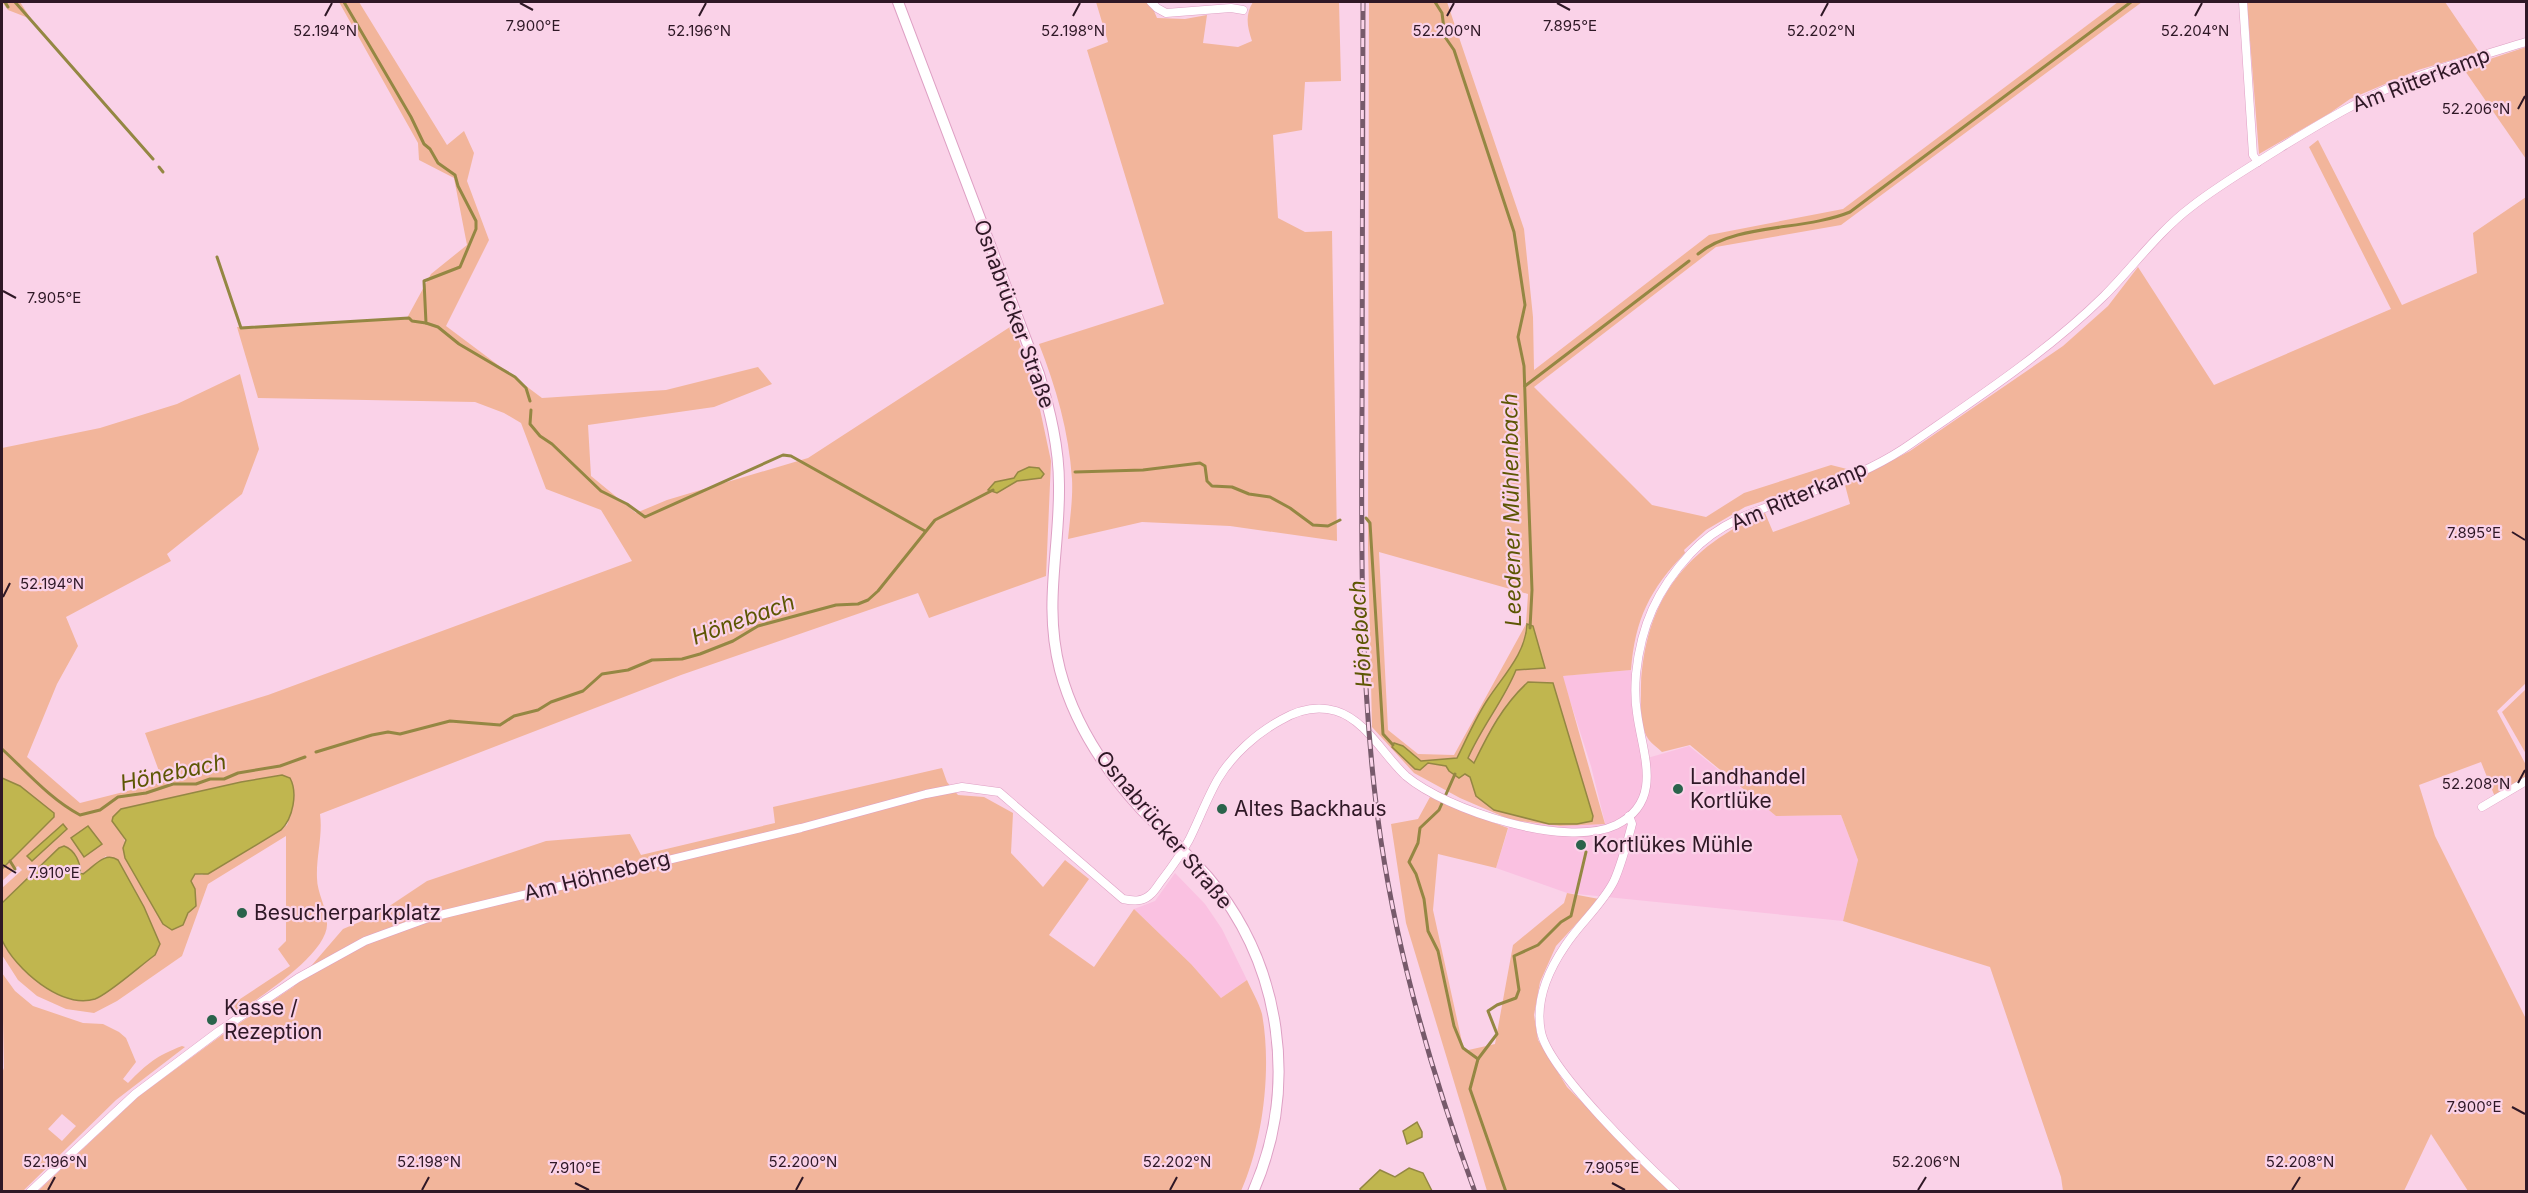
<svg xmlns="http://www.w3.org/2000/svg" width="2528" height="1193" viewBox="0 0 2528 1193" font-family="Inter,sans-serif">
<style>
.built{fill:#fac1e1}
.green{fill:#f2b59b;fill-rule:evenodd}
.water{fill:#c0b64f;stroke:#948743;stroke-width:1.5}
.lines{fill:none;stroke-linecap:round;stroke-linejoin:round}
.stream{stroke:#948743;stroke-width:3}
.minor-casing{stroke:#dea0c4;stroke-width:9}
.secondary-casing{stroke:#dea0c4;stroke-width:12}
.minor{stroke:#fff;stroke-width:8}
.secondary{stroke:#fff;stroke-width:10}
.rail-casing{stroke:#775a6b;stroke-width:5}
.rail{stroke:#fad2e8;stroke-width:3;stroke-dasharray:9;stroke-linecap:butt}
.ticks{fill:none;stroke:#2f1826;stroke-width:2}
.poi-dot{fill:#2a634b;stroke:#fad2e8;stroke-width:2}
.labels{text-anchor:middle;stroke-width:4.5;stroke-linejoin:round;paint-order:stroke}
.street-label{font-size:21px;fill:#2f1826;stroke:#fad2e8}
.poi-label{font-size:21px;fill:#2f1826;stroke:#fad2e8;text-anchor:start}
.water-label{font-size:22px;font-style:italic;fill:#5d5603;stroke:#fad2e8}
.ticks-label{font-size:15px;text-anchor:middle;fill:#2f1826;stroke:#fad2e8;stroke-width:4.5;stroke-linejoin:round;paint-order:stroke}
</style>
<rect width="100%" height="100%" fill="#fad2e8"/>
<!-- built -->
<g class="built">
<polygon points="1631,670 1635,714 1644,759 1689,746 1776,816 1841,815 1858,860 1843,921 1567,893 1496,868 1511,820 1560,826 1605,823 1591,766 1562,676"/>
<polygon points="1175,873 1205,904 1222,929 1247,980 1221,998 1191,964 1134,909 1155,901"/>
</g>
<!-- green -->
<g class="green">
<polygon points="2,2 20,2 31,19 8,10"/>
<path d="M339,2H359L447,145L464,131L474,153L467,181L489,240L446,326L542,398L666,390L758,367L772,384L714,407L588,425L591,476L636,513L667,500L808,458L1013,325L1035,386L1051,461L1046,576L929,618L918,593L681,675L320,814C323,835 316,857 317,878C317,893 327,908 327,923C329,953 261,996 239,1012L235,1013L232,1009L234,1003L290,966L278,949L286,941V836L208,884L182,956L117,1001L94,1013L66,1009L37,996L18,980L2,955V939L18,962L38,982L94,999L155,955L160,944L134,888L106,856L83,874L62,847L59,848L2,903V888L22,870L18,866L2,881V869L54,817V813L20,786L2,778V448L100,428L177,404L240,374L259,449L242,494L167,554L171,561L66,617L78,646L57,684L27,757L80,803L163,782L145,733L268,695L632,561L601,510L546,489L521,423L504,413L475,402L258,398L237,327L407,318L431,274L467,245L454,178L419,160L418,143ZM282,775L290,778C298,793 292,809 287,825L202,875L195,874L191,881C196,895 196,905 186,917L125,844L121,809L241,782Z"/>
<path d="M1096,2H1150L1157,18L1185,19L1207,15L1203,43L1238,47L1252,41C1247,26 1245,15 1253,2H1339L1341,81L1305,82L1302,130L1273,135L1278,218L1305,232L1332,231L1337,541L1230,526L1142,522L1068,539C1070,519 1073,498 1072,479C1069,432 1056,387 1039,344L1164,304L1087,50L1108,42Z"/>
<path d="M1369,2H1447L1524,229L1533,317L1534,370L1709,235L1843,209L2118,2H2142L1841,225L1716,247L1534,387L1652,505L1706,517L1744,493L1831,465L1855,471L1745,507L1706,530L1684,550L1685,553C1650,589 1635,619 1631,670L1563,676L1605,824L1560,826L1511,820L1460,798L1414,773L1372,727L1368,549ZM1379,552L1528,594L1526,624L1454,755L1418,754L1388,730Z"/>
<polygon points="2247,2 2445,2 2479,52 2418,70 2350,99 2330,113 2259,154"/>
<polygon points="2526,47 2526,159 2463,68"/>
<path d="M2318,140L2402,305L2477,273L2473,233L2526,197V683L2497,711L2526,765V777L2495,797L2481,762L2419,785L2435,836L2526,1019V1191H2468L2431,1134L2404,1191H2063L2061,1177L1990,967L1843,921L1858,860L1841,815L1776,816L1690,745L1662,752C1658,748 1652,744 1649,740C1639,727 1641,701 1641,686C1645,599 1687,547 1765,513L1773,532L1850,504L1845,485L1910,451L2063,346L2108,306L2138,267L2214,385L2391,309L2309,147Z"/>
<polygon points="2526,689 2526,754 2502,712"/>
<path d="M942,768L947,782L958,795L984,797L1013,813L1011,853L1043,887L1065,860L1089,879L1049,935L1094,967L1134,909L1191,964L1221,998L1247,980C1252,991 1259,1003 1262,1014C1272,1068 1263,1142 1241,1191L37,1192L139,1096L222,1035L293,987L343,929L376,915L427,881L546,841L630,834L641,855L775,823L773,807Z"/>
<polygon points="1430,797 1457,809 1508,828 1496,868 1438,854 1433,910 1464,1051 1495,1044 1513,945 1564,903 1567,893 1599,899 1556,946 1540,982 1534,1015 1538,1040 1567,1087 1669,1191 1487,1191 1406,923 1391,824 1418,819"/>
<path d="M2,973L15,991L33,1006L83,1023L103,1024L119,1032L126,1038L136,1062L123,1079L128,1083C148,1063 156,1056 182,1046L185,1047L116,1100L23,1191H2V1073L4,1068ZM62,1114L76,1126L62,1141L48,1129Z"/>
</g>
<!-- water -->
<g class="water">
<polygon points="1029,467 1039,468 1044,474 1041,478 1017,481 997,493 988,490 995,482 1014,478 1018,472"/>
<path d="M1527,624L1533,626L1545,668L1516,670C1504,700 1482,726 1468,758L1474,763C1489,732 1503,705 1528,682L1553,683L1593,816L1592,821L1577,824H1549L1494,810L1476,796L1470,777L1465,774L1459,778L1449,771L1446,766L1428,763L1420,770L1415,769L1392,747L1394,743L1403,746L1421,761L1457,758C1467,738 1476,717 1488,699C1503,676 1526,653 1527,624Z"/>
<path d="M282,775L290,778C298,793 293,818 281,830L208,874H195L191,881L195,889L196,906L188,913L183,925L172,930L163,924L125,858L123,848L126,840L112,821L113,817L121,809L241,782Z"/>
<polygon points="2,778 20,786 54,813 54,817 2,869"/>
<polygon points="63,824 67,829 32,861 27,856"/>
<polygon points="88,826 102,844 84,857 71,838"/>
<path d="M64,846C75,850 81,863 80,873L83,874C94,867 104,851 118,860L144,907L160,944L155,955C141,965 109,994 95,999C61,1009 15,969 2,940C0,931 1,914 2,903L59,848Z"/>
<polygon points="1417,1122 1422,1132 1422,1137 1407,1144 1403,1131"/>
<polygon points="1409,1168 1423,1173 1432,1191 1361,1191 1360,1189 1380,1170 1395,1177"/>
</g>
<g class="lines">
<!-- stream -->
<g class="stream">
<polyline points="5,2 8,7"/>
<polyline points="15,2 153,159"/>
<polyline points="344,2 411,117 424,144 430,149 438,163 455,175 458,186 476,221 476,229 460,267 424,281 426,323 438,327 459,344 515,377 526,388 530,401"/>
<polyline points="1435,2 1442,13 1445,37 1454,50 1514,232 1525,305 1518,337 1524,366 1526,426 1532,590 1530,628"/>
<polyline points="159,167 163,172"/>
<path d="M1698,254C1735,223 1804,231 1850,212L2131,2"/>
<polyline points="217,257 241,328 409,318 412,321 426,323"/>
<polyline points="1525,386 1689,261"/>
<polyline points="531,410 530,424 540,436 552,444 601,491 627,504 645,517 783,455 791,456 925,531"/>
<polyline points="1075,472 1143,470 1200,463 1205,466 1207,481 1212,486 1232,487 1249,494 1270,497 1290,508 1313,525 1328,526 1340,520"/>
<polyline points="1366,518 1370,523 1383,734 1393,745"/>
<path d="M2,749C27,772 50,799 80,815L100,810L118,797L146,793L173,784H196L210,779H224L238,773L280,766L305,757"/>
<polyline points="316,752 372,735 388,732 400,734 450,721 500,725 514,716 538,710 551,702 583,691 602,674 628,670 652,660 682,659 700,654 733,641 758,626 836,605 858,604 868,600 878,591 935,520 993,490"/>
<polyline points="1455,774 1439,810 1420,828 1418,843 1409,862 1416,874 1424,899 1428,931 1438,951 1454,1026 1463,1048 1478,1059 1470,1089 1506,1192"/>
<polyline points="10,861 15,869"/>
<polyline points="1478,1059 1497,1034 1488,1011 1497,1005 1516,998 1519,990 1514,956 1538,945 1561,922 1571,916 1586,852"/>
</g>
<defs>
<g id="minor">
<polyline points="1151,2 1157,8 1166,13 1231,8 1243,10"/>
<polyline points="2243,2 2253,155 2258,162"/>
<polyline points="2482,807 2526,781"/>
<path d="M1629,816L1632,824C1627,843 1622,863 1614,881C1602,905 1579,924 1565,946C1548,971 1535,1002 1541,1032C1549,1071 1645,1163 1676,1192"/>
<path d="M30,1192L135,1094L219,1031L298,978L365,941L428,918L801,828L926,794L962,787L999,792L1123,899C1133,901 1142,902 1150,895C1155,891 1158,885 1162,880C1172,867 1181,854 1189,840C1199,820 1207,798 1218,779C1232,755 1257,733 1281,720C1298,710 1316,705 1336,711C1366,720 1384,756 1406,776C1446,810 1566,849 1616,825C1665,801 1642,753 1637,713C1635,701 1635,687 1636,674C1641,625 1657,590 1690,554C1723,517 1772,506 1817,490C1850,478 1884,463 1912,443C1977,398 2047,352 2104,296C2133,267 2158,232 2191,207C2219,185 2250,167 2280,148C2324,121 2367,95 2416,77C2452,64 2490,53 2526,42"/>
</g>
<path id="secondary" d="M898,2L1039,374C1050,411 1059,447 1059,485C1060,550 1043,604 1060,670C1074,723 1105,770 1141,809C1163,832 1187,853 1208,877C1282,965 1299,1087 1253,1192"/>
</defs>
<!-- minor casing -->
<use href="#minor" class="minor-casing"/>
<!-- secondary casing -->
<use href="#secondary" class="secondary-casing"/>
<!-- minor -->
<use href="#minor" class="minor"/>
<!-- secondary -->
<use href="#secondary" class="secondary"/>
<defs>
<path id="rail" d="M1363,2C1362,137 1362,272 1362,407C1361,552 1360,697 1381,841C1399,961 1433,1078 1475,1192"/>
</defs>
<!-- rail casing -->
<use href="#rail" class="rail-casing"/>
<!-- rail -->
<use href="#rail" class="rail"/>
</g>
<!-- ticks -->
<path class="ticks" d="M520,3L533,10M1557,3L1570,10M325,16L332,3M699,16L706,3M1073,16L1080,3M1447,16L1454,3M1821,16L1828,3M2195,16L2202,3M2518,109L2525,96M3,291L16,298M2512,532L2525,540M3,597L10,583M2518,783L2525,770M3,865L16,873M2512,1107L2525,1114M575,1183L589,1190M1612,1183L1625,1190M48,1190L55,1177M422,1190L429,1177M796,1190L803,1177M1170,1190L1177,1177M1918,1190L1926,1177M2292,1190L2300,1177"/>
<!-- markers -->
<g class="poi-dot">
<circle cx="1678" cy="789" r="6"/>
<circle cx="1222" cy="809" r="6"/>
<circle cx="1581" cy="845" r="6"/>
<circle cx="242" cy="913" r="6"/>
<circle cx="212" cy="1020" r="6"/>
</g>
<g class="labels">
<!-- street labels -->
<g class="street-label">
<text transform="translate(2421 80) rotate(-21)" y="7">Am Ritterkamp</text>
<text transform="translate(1014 314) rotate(70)" y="7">Osnabrücker Straße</text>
<text transform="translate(1799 496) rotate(-23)" y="7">Am Ritterkamp</text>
<text transform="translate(1164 830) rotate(50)" y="7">Osnabrücker Straße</text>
<text transform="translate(597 876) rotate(-14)" y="7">Am Höhneberg</text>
</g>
<!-- poi labels -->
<g class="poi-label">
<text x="1690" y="784">Landhandel<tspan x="1690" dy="24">Kortlüke</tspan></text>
<text x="1234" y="816">Altes Backhaus</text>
<text x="1593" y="852">Kortlükes Mühle</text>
<text x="254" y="920">Besucherparkplatz</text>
<text x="224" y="1015">Kasse /<tspan x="224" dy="24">Rezeption</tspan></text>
</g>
<!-- water labels -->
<g class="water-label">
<text transform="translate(1511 510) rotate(-91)" y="8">Leedener Mühlenbach</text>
<text transform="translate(743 619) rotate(-20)" y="8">Hönebach</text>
<text transform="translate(1360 634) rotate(-94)" y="8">Hönebach</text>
<text transform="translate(173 772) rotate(-12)" y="8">Hönebach</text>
</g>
</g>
<g class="ticks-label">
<text x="533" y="31">7.900°E</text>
<text x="1570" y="31">7.895°E</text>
<text x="325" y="36">52.194°N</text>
<text x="699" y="36">52.196°N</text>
<text x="1073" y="36">52.198°N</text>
<text x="1447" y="36">52.200°N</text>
<text x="1821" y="36">52.202°N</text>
<text x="2195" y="36">52.204°N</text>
<text x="2476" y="114">52.206°N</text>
<text x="54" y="303">7.905°E</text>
<text x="2474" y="538">7.895°E</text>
<text x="52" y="589">52.194°N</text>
<text x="2476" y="789">52.208°N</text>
<text x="54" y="878">7.910°E</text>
<text x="2474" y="1112">7.900°E</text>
<text x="55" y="1167">52.196°N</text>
<text x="429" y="1167">52.198°N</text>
<text x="803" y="1167">52.200°N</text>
<text x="1177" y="1167">52.202°N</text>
<text x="1926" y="1167">52.206°N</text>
<text x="2300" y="1167">52.208°N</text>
<text x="575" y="1173">7.910°E</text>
<text x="1612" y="1173">7.905°E</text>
</g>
<!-- border -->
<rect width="2528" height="1193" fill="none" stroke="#2f1826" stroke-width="6"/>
</svg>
